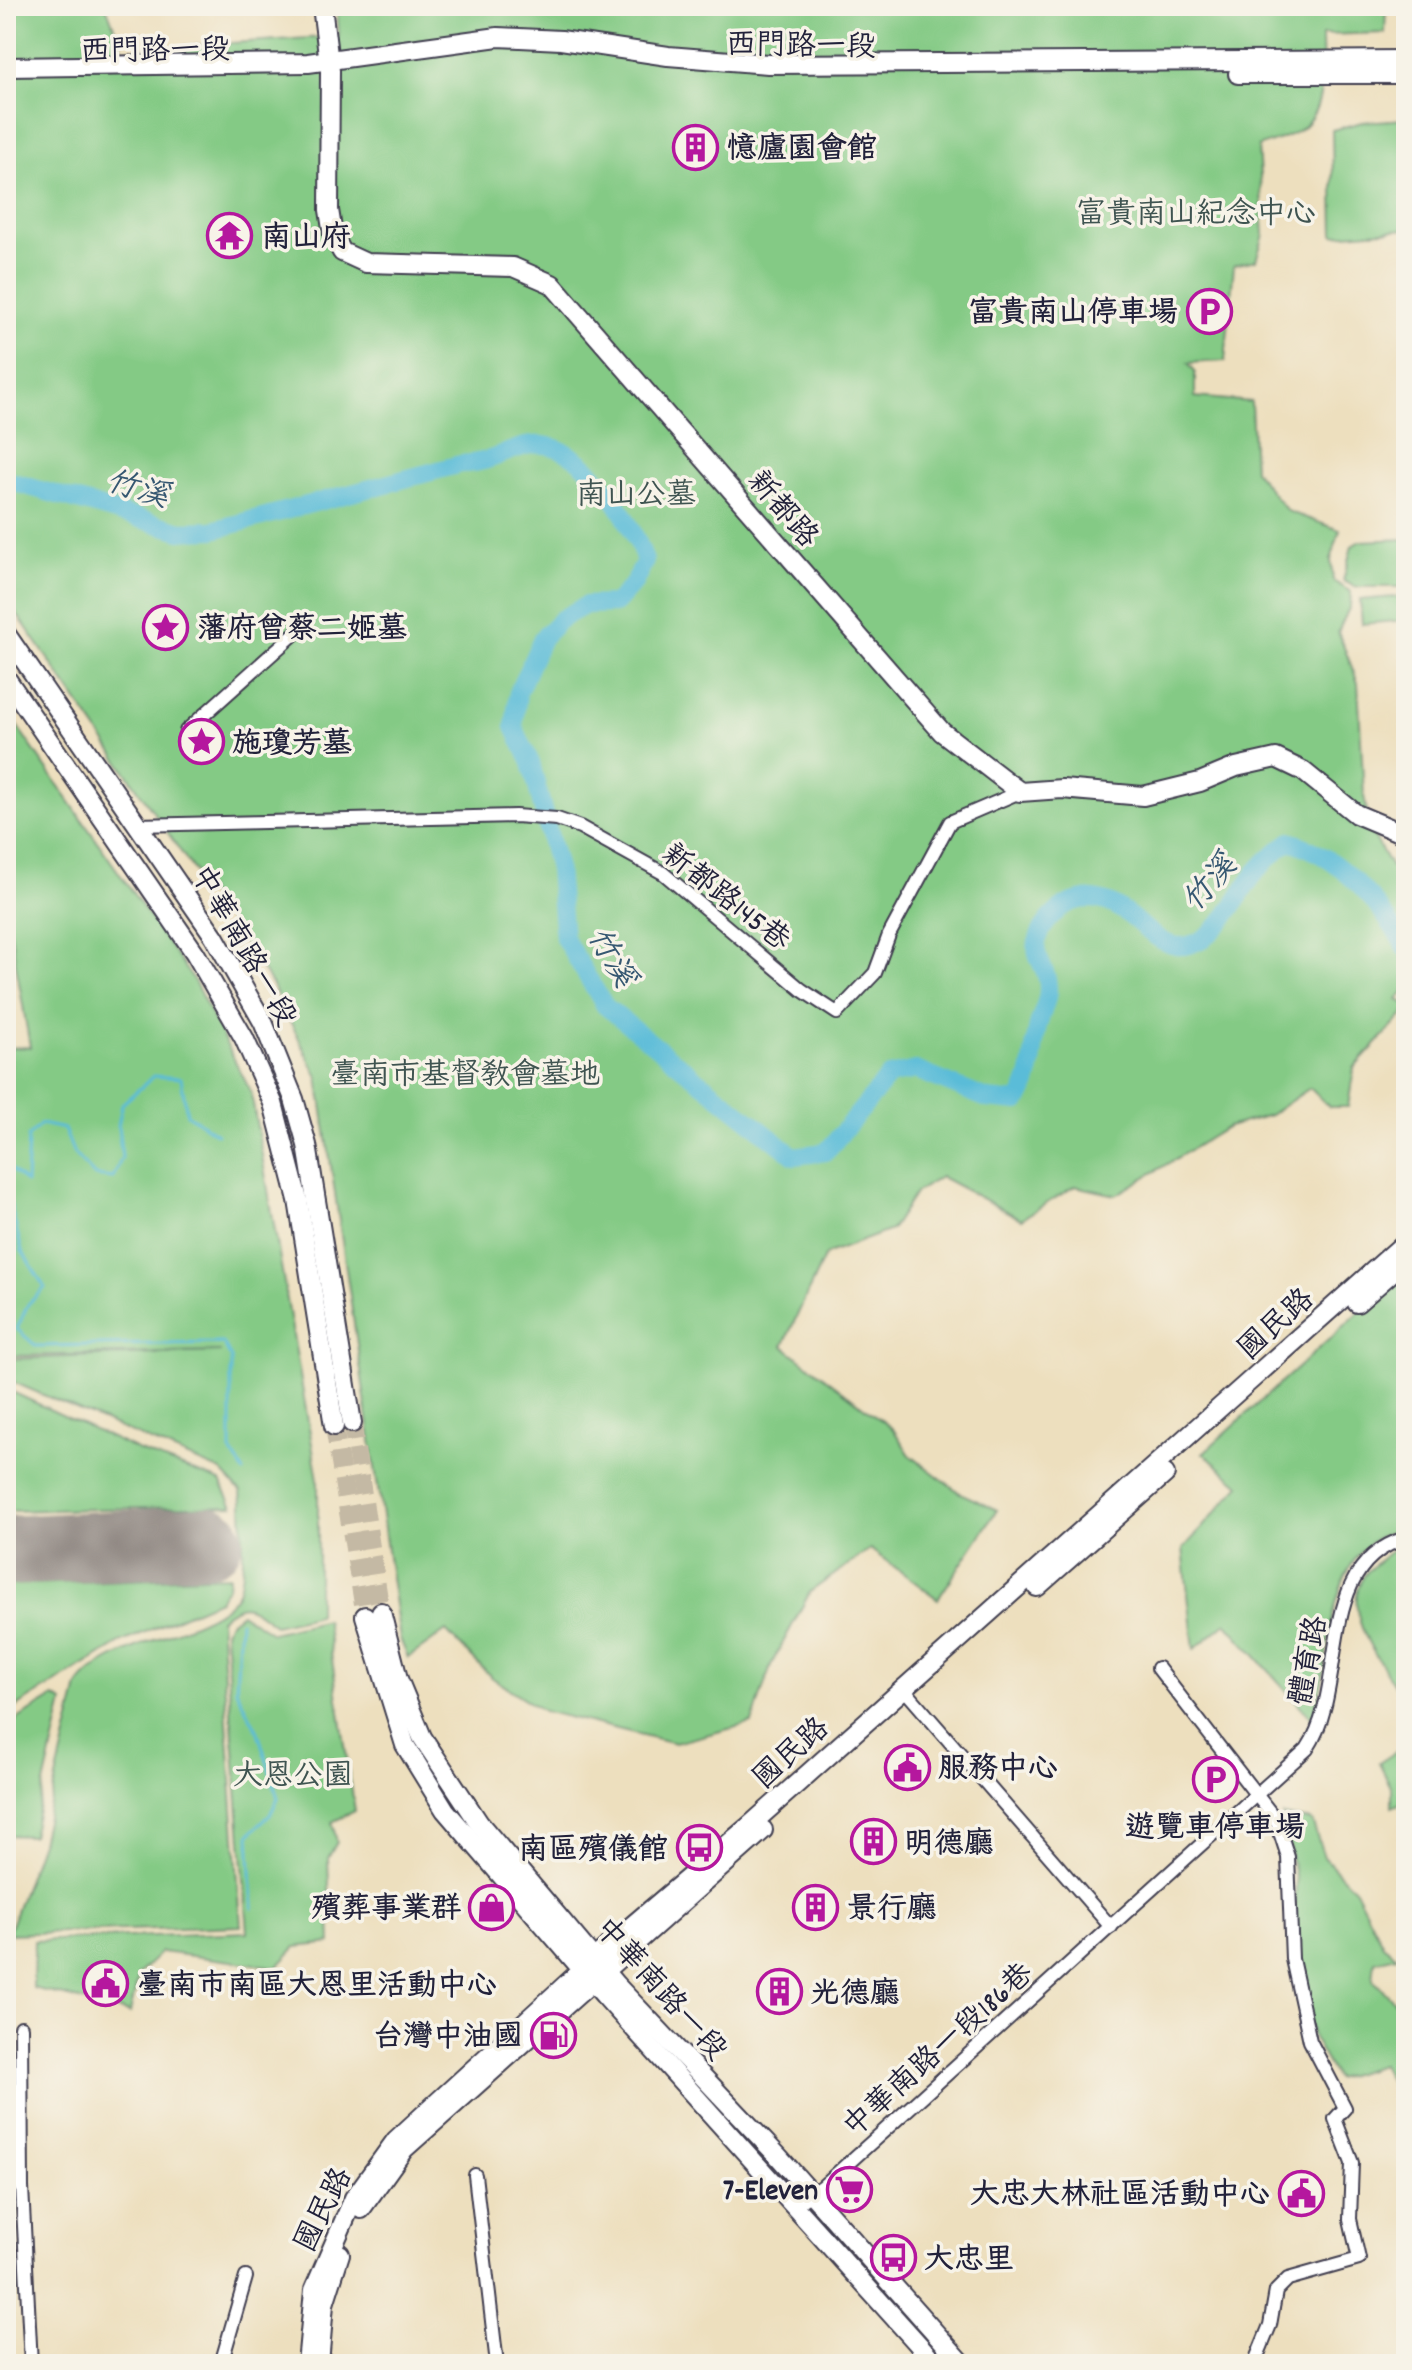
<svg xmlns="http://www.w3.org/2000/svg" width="1412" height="2370" viewBox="0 0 1412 2370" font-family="Dekko,'LXGW WenKai TC',sans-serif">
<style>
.green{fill:#84ca85;stroke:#537660;stroke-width:2}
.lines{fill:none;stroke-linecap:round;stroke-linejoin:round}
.stream{stroke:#5abcd8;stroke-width:3}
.river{stroke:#5abcd8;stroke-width:18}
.runway{stroke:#88807c;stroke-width:70}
.secondary-tunnel{stroke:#c4b9a4;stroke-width:18;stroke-dasharray:18 9;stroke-linecap:butt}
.street-casing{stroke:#403e4f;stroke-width:16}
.secondary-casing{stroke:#403e4f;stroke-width:22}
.street{stroke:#fff;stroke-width:12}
.secondary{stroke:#fff;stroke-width:18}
.labels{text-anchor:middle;stroke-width:7;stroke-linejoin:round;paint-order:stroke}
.street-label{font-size:30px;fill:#22223b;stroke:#f7f3e8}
.poi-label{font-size:30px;font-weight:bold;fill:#22223b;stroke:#f7f3e8;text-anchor:start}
.park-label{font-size:30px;fill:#3f5451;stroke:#f7f3e8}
.water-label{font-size:32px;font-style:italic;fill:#365872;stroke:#f7f3e8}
</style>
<rect width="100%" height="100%" fill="#f7f3e8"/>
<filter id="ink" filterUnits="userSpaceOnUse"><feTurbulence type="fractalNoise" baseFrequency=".0125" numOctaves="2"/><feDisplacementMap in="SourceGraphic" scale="16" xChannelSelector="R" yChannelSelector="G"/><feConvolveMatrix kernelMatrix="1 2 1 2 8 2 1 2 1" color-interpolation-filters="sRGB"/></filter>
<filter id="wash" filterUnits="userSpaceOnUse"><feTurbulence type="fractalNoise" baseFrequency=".006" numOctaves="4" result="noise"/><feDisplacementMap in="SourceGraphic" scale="32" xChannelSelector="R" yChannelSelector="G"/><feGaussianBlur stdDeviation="1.8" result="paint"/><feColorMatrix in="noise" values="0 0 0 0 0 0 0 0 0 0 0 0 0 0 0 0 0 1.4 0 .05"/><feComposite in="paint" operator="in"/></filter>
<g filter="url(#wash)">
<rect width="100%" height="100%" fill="#eddfbe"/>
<!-- green -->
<g class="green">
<path d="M6,6H106L123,50L339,36L337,6H1386L1385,33L1322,35C1322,64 1328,111 1299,130C1288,138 1271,142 1258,147L1264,235L1256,260L1234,265L1225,361L1188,363L1195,371V397L1251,402L1254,470L1287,511L1340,530L1331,560L1333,581L1351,592L1350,606L1338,632L1358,683L1364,796L1371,831L1391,867L1406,862V990L1398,1000L1406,1004V1012L1354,1068L1348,1107H1329L1310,1088L1270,1115L1228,1127L1116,1195L1075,1186L1021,1219L941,1177L916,1192L891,1230L825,1255L783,1346L893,1429L910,1455L960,1493L997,1510L938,1599L870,1549L810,1592L771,1665L752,1723L675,1743L543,1711L491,1677L446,1631L408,1658L400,1639L318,1077L270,981L6,598Z"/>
<polygon points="1406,119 1406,229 1334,235 1332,130 1362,122"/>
<polygon points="1406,539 1406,587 1356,587 1343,581 1352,546 1360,541"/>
<polygon points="1406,596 1406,620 1362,624 1360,600"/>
<path d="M6,710L194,981L251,1092L318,1479V1615L275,1625C250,1608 245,1596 220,1619L241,1926L8,1934L41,1842L78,1686C105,1641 227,1630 239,1589C246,1563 242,1529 242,1502L241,1492L221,1471L6,1379V1356L9,1359L221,1352L9,1356L6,1352V1048L30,1047L6,906Z"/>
<path d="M1406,1270V1528C1319,1542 1336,1658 1312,1719L1226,1623L1194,1649L1183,1549L1240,1485L1203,1453Z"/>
<polygon points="6,1389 137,1450 220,1481 233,1506 6,1511"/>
<path d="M1406,1546V1704C1384,1665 1328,1603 1374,1565C1384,1557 1393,1548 1406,1546Z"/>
<polygon points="229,1576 228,1587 219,1600 120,1643 6,1713 6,1585"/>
<polygon points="241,1613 272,1633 326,1620 355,1811 332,1822 337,1842 328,1858 331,1943 296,1947 277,1967 161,1952 139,1974 130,2013 33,1988 34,1941 248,1932 225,1632 228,1623"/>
<polygon points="54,1697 63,1702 32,1836 6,1835 6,1726"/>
<polygon points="1406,1745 1406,1801 1392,1807 1392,1789 1379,1763"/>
<polygon points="1283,1816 1312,1821 1324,1857 1355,1890 1383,1945 1397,1956 1375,1961 1373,1980 1402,2009 1406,2009 1406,2080 1392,2085 1381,2065 1336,2079 1313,2038 1294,1960 1296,1881"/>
</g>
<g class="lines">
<!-- stream -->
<g class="stream">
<polyline points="6,1165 26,1183 28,1137 41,1124 64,1129 74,1154 95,1176 113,1178 122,1157 118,1126 122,1104 154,1076 181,1078 187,1114 217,1134"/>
<polyline points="6,1189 22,1251 45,1288 28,1304 17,1329 36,1346 223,1343 231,1358 231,1451 244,1472"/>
<polyline points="240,1621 236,1690 258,1732 278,1798 270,1815 249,1835 253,1908"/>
</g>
<!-- river -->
<path class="river" d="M6,480L181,531L213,530L461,464C492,463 499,453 526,446C581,433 631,518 645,561L634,583L615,604L586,605L561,619L542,638L518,692L514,727L531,763L558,869L564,938L605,1006L794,1156L826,1152L889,1076L916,1070L987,1099L1018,1102C1035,1074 1031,1056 1038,1026C1042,1010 1051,997 1047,979C1044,964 1032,954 1038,939C1043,924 1056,910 1070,903C1125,881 1148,956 1189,945C1219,937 1235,901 1251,879C1262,863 1275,852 1290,841C1341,857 1380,903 1406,948"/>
<!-- runway -->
<polyline class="runway" points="6,1551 208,1541"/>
</g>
</g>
<g filter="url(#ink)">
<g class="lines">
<!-- secondary-tunnel -->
<g class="secondary-tunnel">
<polyline points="352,1423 381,1612"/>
<polyline points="334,1426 365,1616"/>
</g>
<defs>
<g id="street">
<polyline points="186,731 302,627"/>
<polyline points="137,825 515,816 557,819 580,827 663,873 802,990 837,1013 875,973 889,935 950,822 1020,792"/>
<polyline points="1158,1668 1276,1820 1288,1857 1292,1959 1310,2041 1345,2108 1335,2119 1352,2163 1350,2219 1359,2259 1288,2279 1276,2291 1270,2325 1254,2364"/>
<polyline points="904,1689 1111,1927"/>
<polyline points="21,2027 22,2187 31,2364"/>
<polyline points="475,2175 497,2364"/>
<path d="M795,2205L823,2186L1307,1749C1350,1686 1314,1564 1406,1538"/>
<polyline points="221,2364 246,2277"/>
</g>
<g id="secondary">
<polyline points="322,6 330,71 329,210 333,235 342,252 366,263 513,267 552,284 942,732 1020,792 1062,789 1143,796 1200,782 1236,767 1276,758 1303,771 1356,814 1406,835"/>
<polyline points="6,67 308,63 498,37 561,40 668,56 768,64 1406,60"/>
<polyline points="1238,74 1406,74"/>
<polyline points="6,634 214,936 263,1022 294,1099 307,1145 352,1423"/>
<polyline points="6,678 195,953 244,1038 273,1103 298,1200 334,1426"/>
<polyline points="1357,1303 1406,1260"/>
<polyline points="1037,1587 1165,1474"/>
<polyline points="381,1612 398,1679 422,1737 479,1823 616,1985 778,2156 963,2364"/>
<polyline points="365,1616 405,1745 445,1810 604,1995 936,2364"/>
<polyline points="361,2209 404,2149 763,1830"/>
<polyline points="307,2364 314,2290 354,2198 396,2140 607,1947 747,1828 1406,1242"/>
<polyline points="319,2364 324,2304 340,2254"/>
</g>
</defs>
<!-- street casing -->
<use href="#street" class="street-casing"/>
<!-- secondary casing -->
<use href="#secondary" class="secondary-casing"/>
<!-- street -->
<use href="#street" class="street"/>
<!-- secondary -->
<use href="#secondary" class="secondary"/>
</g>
</g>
<!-- icons -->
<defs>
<symbol id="building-ring" viewBox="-11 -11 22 22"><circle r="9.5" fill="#f7f3e8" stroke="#b5179e" stroke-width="1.5"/><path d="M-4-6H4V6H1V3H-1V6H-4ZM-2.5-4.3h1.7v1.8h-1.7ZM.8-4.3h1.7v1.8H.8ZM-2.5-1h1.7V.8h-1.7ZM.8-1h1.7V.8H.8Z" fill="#b5179e"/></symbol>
<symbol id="temple-ring" viewBox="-11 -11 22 22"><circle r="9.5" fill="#f7f3e8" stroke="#b5179e" stroke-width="1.5"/><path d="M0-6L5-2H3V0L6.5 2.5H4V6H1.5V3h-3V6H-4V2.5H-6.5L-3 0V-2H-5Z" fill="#b5179e"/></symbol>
<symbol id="parking-ring" viewBox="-11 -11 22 22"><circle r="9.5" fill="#f7f3e8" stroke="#b5179e" stroke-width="1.5"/><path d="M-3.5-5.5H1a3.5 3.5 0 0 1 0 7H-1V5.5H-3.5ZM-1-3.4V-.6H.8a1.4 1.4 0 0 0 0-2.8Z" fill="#b5179e"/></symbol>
<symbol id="sight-ring" viewBox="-11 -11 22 22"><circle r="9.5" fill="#f7f3e8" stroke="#b5179e" stroke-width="1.5"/><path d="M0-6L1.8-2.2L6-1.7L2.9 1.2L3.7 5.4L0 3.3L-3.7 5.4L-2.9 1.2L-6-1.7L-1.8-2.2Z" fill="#b5179e"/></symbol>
<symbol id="civic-ring" viewBox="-11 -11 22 22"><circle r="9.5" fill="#f7f3e8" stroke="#b5179e" stroke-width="1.5"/><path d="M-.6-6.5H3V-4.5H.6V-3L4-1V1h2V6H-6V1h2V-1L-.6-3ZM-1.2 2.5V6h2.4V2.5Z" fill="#b5179e"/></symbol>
<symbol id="bus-ring" viewBox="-11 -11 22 22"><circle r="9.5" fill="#f7f3e8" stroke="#b5179e" stroke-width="1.5"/><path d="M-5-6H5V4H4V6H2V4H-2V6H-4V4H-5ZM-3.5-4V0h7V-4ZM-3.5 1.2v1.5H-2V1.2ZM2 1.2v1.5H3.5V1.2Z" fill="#b5179e"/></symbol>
<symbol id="shop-ring" viewBox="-11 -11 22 22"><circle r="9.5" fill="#f7f3e8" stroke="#b5179e" stroke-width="1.5"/><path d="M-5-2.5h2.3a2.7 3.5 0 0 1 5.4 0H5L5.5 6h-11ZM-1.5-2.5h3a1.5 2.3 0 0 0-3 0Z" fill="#b5179e"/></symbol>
<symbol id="fuel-ring" viewBox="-11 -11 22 22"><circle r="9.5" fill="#f7f3e8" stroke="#b5179e" stroke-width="1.5"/><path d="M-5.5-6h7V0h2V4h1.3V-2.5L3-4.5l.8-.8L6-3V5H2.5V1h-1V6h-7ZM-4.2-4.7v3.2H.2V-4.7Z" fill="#b5179e"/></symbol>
<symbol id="supermarket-ring" viewBox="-11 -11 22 22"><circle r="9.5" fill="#f7f3e8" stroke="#b5179e" stroke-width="1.5"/><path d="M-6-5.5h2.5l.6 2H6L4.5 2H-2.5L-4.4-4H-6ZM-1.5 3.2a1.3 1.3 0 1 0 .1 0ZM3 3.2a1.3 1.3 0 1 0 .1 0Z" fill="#b5179e"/></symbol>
</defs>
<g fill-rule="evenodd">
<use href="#building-ring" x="670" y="122" width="51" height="51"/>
<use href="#temple-ring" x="204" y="210" width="51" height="51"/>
<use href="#parking-ring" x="1184" y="286" width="51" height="51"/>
<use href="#sight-ring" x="140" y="602" width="51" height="51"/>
<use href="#sight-ring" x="176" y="716" width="51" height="51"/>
<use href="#civic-ring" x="882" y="1742" width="51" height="51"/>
<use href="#parking-ring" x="1190" y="1754" width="51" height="51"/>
<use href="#building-ring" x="848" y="1816" width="51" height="51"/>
<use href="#bus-ring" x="674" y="1822" width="51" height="51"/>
<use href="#shop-ring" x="466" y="1882" width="51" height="51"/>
<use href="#building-ring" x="790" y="1882" width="51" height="51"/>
<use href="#civic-ring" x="80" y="1958" width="51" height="51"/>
<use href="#building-ring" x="754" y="1966" width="51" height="51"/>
<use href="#fuel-ring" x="528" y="2010" width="51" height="51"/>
<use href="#supermarket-ring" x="824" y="2164" width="51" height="51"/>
<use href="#civic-ring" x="1276" y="2168" width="51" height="51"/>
<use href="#bus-ring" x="868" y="2232" width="51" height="51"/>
</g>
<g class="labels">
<!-- street labels -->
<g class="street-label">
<text transform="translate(801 44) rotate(1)" y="10">西門路一段</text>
<text transform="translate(155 49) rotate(-1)" y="10">西門路一段</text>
<text transform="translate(784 508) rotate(49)" y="10">新都路</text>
<text transform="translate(727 896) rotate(38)" y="10">新都路145巷</text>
<text transform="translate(245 945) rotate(60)" y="10">中華南路一段</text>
<text transform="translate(1275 1323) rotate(-42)" y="10">國民路</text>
<text transform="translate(1307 1660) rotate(-79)" y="10">體育路</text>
<text transform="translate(790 1752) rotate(-42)" y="10">國民路</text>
<text transform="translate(662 1988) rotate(48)" y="10">中華南路一段</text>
<text transform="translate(937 2049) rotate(-42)" y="10">中華南路一段186巷</text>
<text transform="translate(322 2209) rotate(-63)" y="10">國民路</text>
</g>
<!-- poi labels -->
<g class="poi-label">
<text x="727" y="157">憶廬園會館</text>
<text x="261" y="246">南山府</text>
<text x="1178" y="321" text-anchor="end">富貴南山停車場</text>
<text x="197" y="637">藩府曾蔡二姬墓</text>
<text x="232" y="752">施瓊芳墓</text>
<text x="938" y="1777">服務中心</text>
<text x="1215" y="1836" text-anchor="middle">遊覽車停車場</text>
<text x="904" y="1852">明德廳</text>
<text x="668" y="1858" text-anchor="end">南區殯儀館</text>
<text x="461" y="1917" text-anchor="end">殯葬事業群</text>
<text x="847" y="1917">景行廳</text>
<text x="137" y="1994">臺南市南區大恩里活動中心</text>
<text x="810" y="2002">光德廳</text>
<text x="523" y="2045" text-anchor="end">台灣中油國</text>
<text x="818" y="2199" text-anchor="end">7-Eleven</text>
<text x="1270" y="2203" text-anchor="end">大忠大林社區活動中心</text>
<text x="924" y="2268">大忠里</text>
</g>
<!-- park labels -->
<g class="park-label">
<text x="1196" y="222">富貴南山紀念中心</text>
<text x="636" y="503">南山公墓</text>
<text x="465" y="1083">臺南市基督教會墓地</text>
<text x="293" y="1784">大恩公園</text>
</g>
<!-- water labels -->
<g class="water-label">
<text transform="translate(138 487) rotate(16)" y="11">竹溪</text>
<text transform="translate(1208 882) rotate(-49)" y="11">竹溪</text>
<text transform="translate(613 956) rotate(59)" y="11">竹溪</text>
</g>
</g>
<!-- margin -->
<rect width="1412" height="2370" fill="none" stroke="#f7f3e8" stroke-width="32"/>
</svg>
